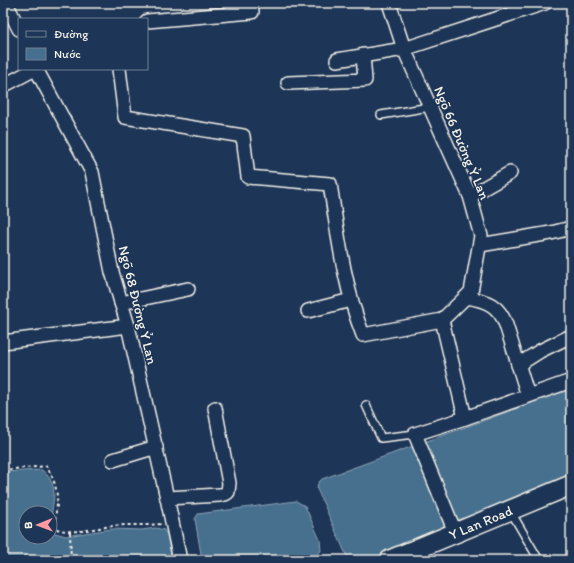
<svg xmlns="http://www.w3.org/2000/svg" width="574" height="563" viewBox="0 0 574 563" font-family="Itim,sans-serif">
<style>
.water{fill:#476f8f;stroke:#8ca3b3;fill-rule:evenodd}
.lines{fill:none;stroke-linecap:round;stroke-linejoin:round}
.lane-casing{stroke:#f4f1e8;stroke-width:10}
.street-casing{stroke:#f4f1e8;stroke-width:16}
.secondary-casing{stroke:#f4f1e8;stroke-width:22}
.path{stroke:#f4f1e8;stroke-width:2;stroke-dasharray:3 3;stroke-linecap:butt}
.lane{stroke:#1d3557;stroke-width:7}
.street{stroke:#1d3557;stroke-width:13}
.secondary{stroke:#1d3557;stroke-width:19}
.labels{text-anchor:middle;stroke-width:3.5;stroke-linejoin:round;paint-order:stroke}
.street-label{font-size:14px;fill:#f4f1e8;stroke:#1d3557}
</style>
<rect width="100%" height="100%" fill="#1d3557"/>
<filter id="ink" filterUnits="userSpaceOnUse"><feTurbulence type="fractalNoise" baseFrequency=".025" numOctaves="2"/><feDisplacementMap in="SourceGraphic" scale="8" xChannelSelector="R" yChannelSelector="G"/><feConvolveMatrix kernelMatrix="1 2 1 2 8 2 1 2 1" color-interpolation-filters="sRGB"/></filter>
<g filter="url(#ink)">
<!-- water -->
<g class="water">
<polygon points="571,389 571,474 471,519 372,560 351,560 347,557 317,489 318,483 322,479"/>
<path d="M42,470C67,491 43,512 55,533L66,536L111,529L142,530L156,528L164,530L167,535L172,560H3V472ZM26,513H50V537H26Z"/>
<polygon points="296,501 305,506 320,540 321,551 310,560 202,560 195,519 198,514"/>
</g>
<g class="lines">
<defs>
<g id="lane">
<polyline points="381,115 430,107"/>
<polyline points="366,405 381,438 415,434"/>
<polyline points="511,512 539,560"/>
</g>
<g id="street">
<polyline points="6,3 19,29"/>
<polyline points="389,3 404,49 470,196 481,236 471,292 442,320 465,418 415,434 455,532"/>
<polyline points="147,21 252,12 251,3"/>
<polyline points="337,60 404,49 545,3"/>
<polyline points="36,69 92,172 112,272 128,326 167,498 180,560"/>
<path d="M119,69L125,117L243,136L248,177L330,184C338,235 344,287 363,335L442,320"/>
<polyline points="288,83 365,80 363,55"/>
<polyline points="3,86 35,69"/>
<polyline points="470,196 510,173"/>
<polyline points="480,245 551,233 571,228"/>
<path d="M467,297C487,301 499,305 506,325L528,396L571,381"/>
<polyline points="121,303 188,289"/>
<polyline points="308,311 351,300"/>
<polyline points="3,342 128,326"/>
<polyline points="518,365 540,351 571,336"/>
<polyline points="465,418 528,396"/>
<polyline points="113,460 156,447"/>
<polyline points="167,498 220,495 225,494 228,492 229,483 215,408"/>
</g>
<g id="secondary">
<path id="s1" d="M390,560L571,485"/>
</g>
</defs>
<!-- lane casing -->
<use href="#lane" class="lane-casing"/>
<!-- street casing -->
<use href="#street" class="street-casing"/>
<!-- secondary casing -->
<use href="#secondary" class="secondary-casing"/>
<!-- path -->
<g class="path">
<path d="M3,470L46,466C54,478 58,490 57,505C56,513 54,521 57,529C75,535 94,528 112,526C128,524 145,526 161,524"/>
<polyline points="70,532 71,560"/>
</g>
<!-- lane -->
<use href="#lane" class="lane"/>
<!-- street -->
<use href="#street" class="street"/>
<!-- secondary -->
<use href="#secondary" class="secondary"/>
</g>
</g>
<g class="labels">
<!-- street labels -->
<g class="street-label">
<text transform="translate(462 143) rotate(67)" y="5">Ngõ 66 Đường Ỷ Lan</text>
<text transform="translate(138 305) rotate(76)" y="5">Ngõ 68 Đường Ỷ Lan</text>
<text dy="5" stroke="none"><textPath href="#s1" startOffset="98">Y Lan Road</textPath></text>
</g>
</g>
<!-- margin -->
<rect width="574" height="563" fill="none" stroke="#1d3557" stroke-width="16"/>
<rect x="8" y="8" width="558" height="547" fill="none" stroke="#f4f1e8" stroke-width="1.5" filter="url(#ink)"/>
<!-- legend -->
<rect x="18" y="18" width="130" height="52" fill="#1d3557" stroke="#738091"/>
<rect x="26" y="31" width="20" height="6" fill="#1d3557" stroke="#738091"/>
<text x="54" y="38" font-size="12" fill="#f4f1e8">Đường</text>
<rect x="26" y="48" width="20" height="12" fill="#476f8f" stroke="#738091"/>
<text x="54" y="58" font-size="12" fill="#f4f1e8">Nước</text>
<!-- north arrow -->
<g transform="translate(38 525) rotate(269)"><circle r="19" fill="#1d3557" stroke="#738091"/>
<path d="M0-3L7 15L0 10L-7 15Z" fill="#ff9aa2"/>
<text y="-6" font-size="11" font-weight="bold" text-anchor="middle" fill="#f4f1e8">B</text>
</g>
</svg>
